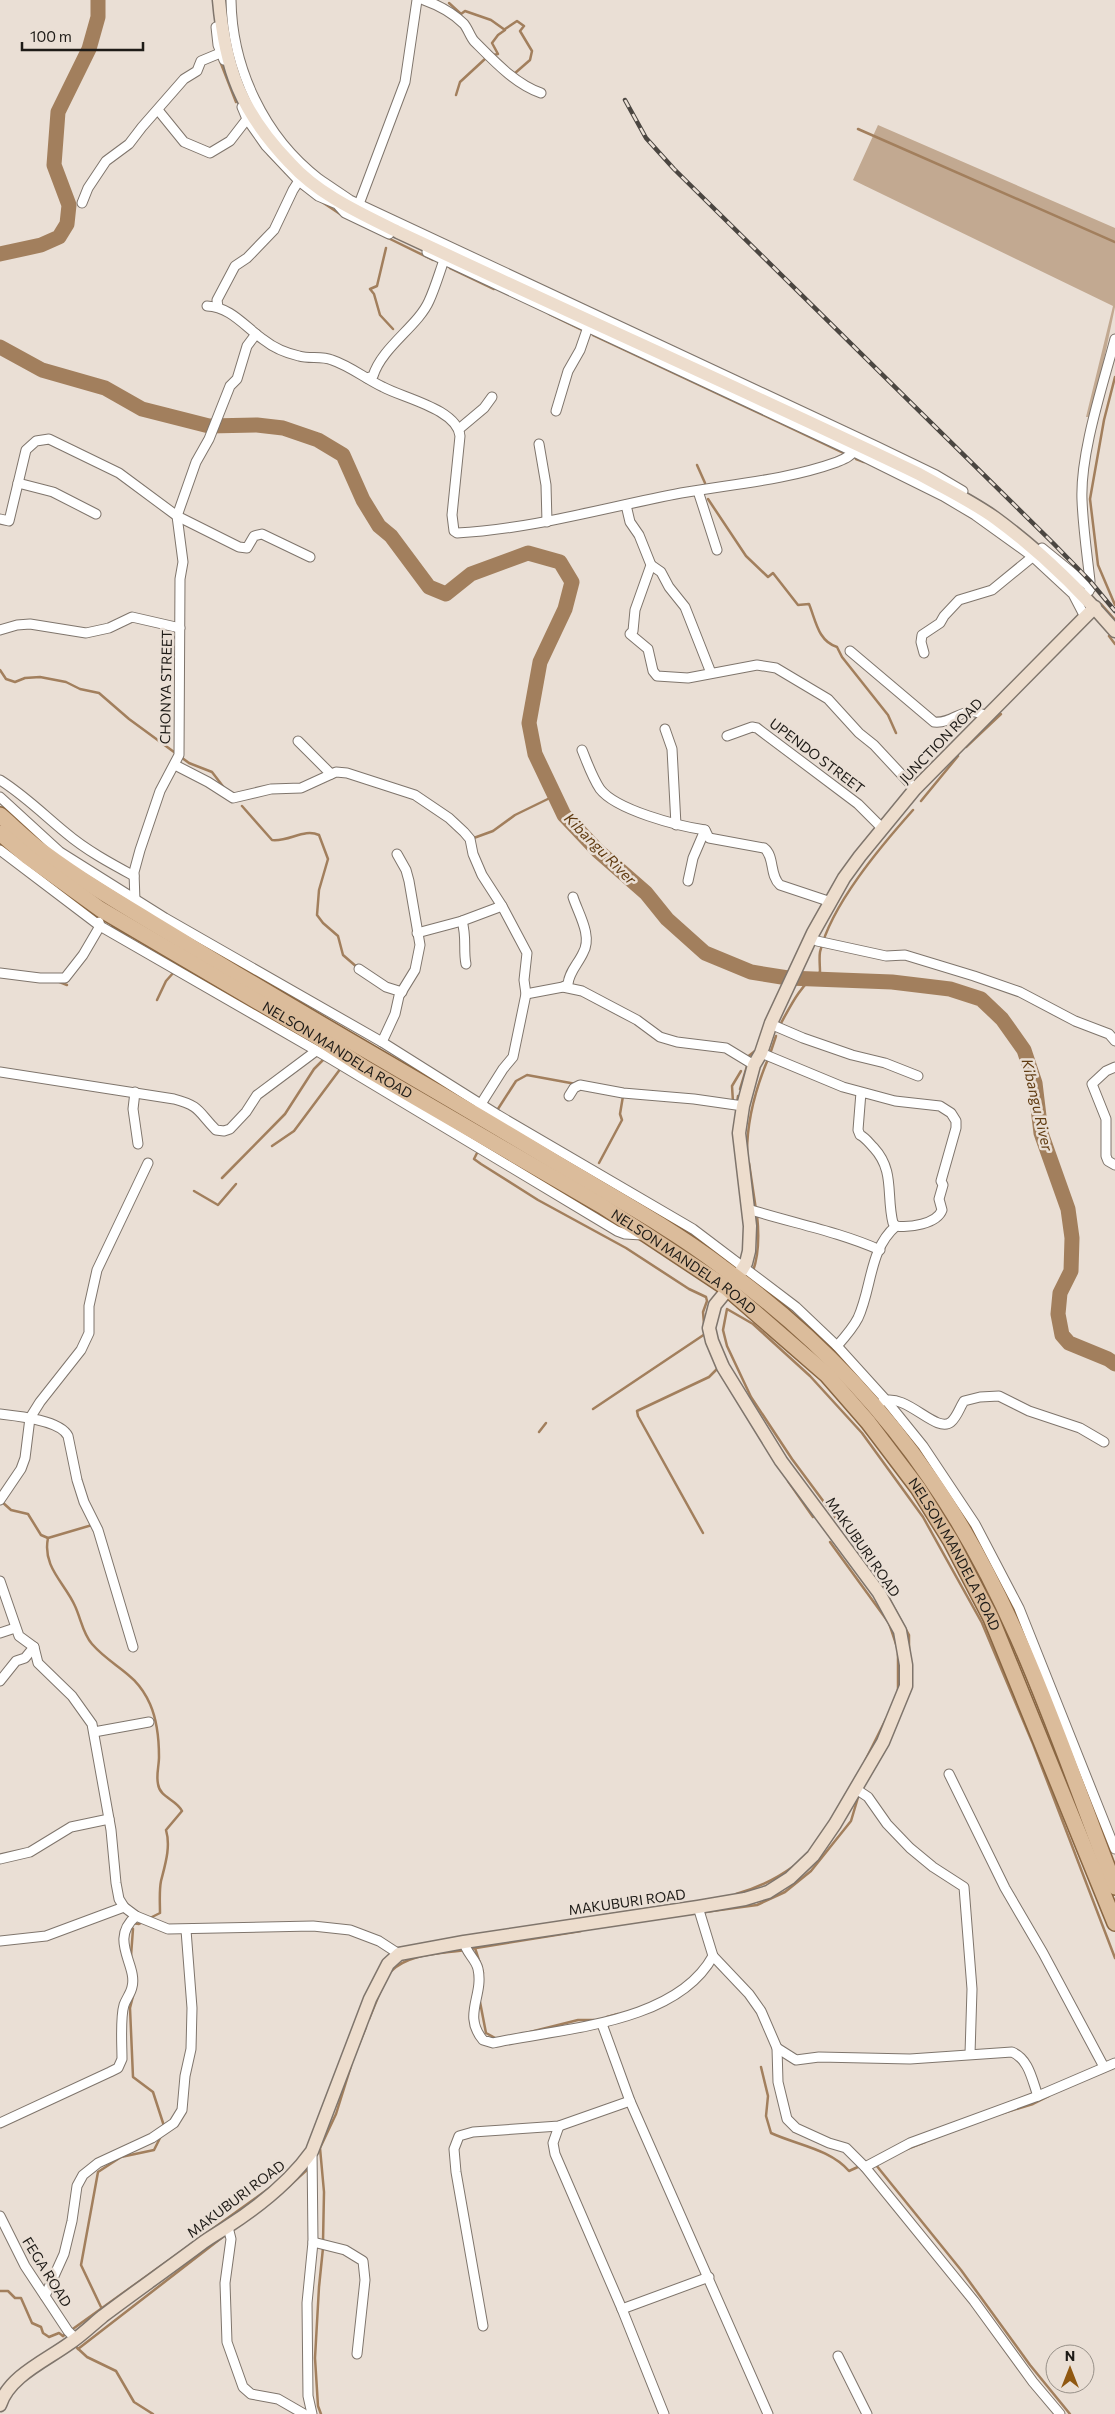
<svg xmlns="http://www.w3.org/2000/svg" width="1115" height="2414" viewBox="0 0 1115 2414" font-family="Commissioner,sans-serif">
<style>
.green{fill:#c2a991}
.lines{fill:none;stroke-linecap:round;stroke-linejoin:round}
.stream{stroke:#a27f5d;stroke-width:2.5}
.river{stroke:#a27f5d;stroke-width:15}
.street-casing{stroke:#7f756c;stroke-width:11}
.secondary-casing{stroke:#7f756c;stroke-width:15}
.primary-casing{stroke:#896642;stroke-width:18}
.street{stroke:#fff;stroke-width:9}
.secondary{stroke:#edddcd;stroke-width:12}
.primary{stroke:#dbbc9b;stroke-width:15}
.rail-casing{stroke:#4b4641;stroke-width:4.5}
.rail{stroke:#eadfd5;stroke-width:2.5;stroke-dasharray:8;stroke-linecap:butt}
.labels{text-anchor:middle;stroke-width:5;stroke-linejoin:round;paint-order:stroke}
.street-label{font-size:14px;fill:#1e1b17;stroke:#eadfd5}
.water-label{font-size:15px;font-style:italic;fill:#613c12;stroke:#eadfd5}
</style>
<rect width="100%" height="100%" fill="#eadfd5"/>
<!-- green -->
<polygon class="green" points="878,125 1115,228 1115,307 1092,417 1086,417 1113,306 853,180"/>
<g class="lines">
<!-- stream -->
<g class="stream">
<polyline points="227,1 233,51"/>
<polyline points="449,3 461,14 465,11 491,20 505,30 498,35 492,43 498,54 493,55"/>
<polyline points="505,29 517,21 524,26 520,31 532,51 530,60 514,74"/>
<polyline points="220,61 236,102"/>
<polyline points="456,95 460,82 486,58"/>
<polyline points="858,129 1115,242"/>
<polyline points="268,154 286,173"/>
<polyline points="301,188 343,216"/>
<polyline points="384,236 433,260"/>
<polyline points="386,248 377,286 370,289 374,294 380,315 393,329"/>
<polyline points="450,268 494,289"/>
<polyline points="549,314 584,331"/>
<polyline points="593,335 846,454"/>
<polyline points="1115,377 1104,420 1090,499 1098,565 1115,605"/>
<polyline points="856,459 864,462"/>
<polyline points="697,465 705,483"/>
<path d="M708,499L746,556L768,577L773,573L798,605L809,604C816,621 818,641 837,647L842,657L888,715L896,733"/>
<polyline points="1101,604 1115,620"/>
<polyline points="1109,636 1115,644"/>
<polyline points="0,670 6,679 15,682 25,678 40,677 66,682 80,689 99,693 129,719 189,763 212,772 225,789"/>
<polyline points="966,747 1001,714"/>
<polyline points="921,801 958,756"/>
<path d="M242,806L272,840C289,842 304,828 319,835L328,859L319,890L317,915L323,923L338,936L343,955L358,968"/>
<polyline points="471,839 493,831 515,815 556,795"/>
<polyline points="109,929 112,927 128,937"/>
<polyline points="57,981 67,985"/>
<polyline points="157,1000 166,981 174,972"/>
<path d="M780,1025C791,1005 800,985 820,972C820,966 819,958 820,952C831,905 881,846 913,810"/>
<polyline points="770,1054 776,1036"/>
<polyline points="746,1058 755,1051"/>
<polyline points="740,1089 747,1066"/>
<polyline points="733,1102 732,1086 741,1071"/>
<polyline points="737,1103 738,1096"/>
<polyline points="496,1112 516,1081 527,1075 576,1084"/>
<polyline points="272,1146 294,1131 341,1068"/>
<polyline points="478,1151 474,1159 481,1164 538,1200 626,1248 689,1289 706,1297 707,1301 703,1312 704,1324"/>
<path d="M747,1153C747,1119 755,1090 768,1059"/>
<polyline points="599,1163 622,1120 620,1114 623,1096"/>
<polyline points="749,1163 756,1210"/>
<polyline points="222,1178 285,1114 314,1069 324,1059"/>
<polyline points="194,1191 218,1205 236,1184"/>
<path d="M753,1271C759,1254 759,1233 757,1215"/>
<polyline points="593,1409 705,1334"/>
<polyline points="539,1432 546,1423"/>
<polyline points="788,1481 813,1517"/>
<polyline points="1,1501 11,1510 28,1514 41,1535 48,1538"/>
<path d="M92,1525L48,1538C42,1567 65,1583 75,1606C81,1619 83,1634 92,1644C113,1668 135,1671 150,1704C157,1720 159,1740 159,1757C159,1766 156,1775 158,1784C160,1798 176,1799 182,1811L166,1830C171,1847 165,1865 161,1881C159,1891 160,1903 160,1913L150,1918"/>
<polyline points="703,1533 638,1416 637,1411 709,1377 719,1367"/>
<polyline points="830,1542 889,1623 897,1647"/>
<polyline points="909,1650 909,1635 870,1564 792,1459 751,1397 727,1346 723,1330 727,1309 753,1324 810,1376 862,1433 923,1517 982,1623 1033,1744 1115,1958"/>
<polyline points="898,1654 898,1691"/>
<polyline points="865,1761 886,1719"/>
<path d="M736,1894C758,1888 776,1879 794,1866"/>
<polyline points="705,1912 757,1905 785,1892 811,1871 851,1821 859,1794"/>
<polyline points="132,1923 139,1924 143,1922"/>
<polyline points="130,1926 133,1929 131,1956"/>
<polyline points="475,1948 483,1973 481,1975"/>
<polyline points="470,1949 581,1931"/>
<path d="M390,1972C409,1953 440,1954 465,1950"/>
<polyline points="133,1996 130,2008 133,2077 153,2092 164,2126"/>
<polyline points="480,2002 486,2033 497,2039"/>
<polyline points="607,2017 618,2014"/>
<polyline points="369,2019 383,1985"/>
<polyline points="526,2033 578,2020 594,2020"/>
<polyline points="357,2049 366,2027"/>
<path d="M761,2067L768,2096L766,2116L771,2133C797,2145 830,2149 849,2171L860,2166"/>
<polyline points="1003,2113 1033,2104 1049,2096"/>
<polyline points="907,2149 925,2142"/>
<polyline points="876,2165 961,2270 1030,2365 1070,2414"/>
<polyline points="288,2187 309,2168"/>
<polyline points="323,2242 324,2192 320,2148 336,2114 351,2066"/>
<polyline points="0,2291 8,2291 15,2298 21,2298 32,2323 41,2327 43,2333 49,2337 59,2333 63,2336"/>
<polyline points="101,2307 81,2265 98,2172 121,2157 154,2150 161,2136"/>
<polyline points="63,2336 271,2187"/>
<polyline points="73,2344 87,2357 116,2371 134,2402 153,2414"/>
<polyline points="78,2349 224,2236"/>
<polyline points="321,2414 318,2406 315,2358 319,2287 323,2248"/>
</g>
<!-- river -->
<g class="river">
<polyline points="0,254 41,245 59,237 67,224 69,205 54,165 58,112 89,49 98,17 98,0"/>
<polyline points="0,347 42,370 105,388 142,409 209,426 257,425 283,428 318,440 343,455 363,500 379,526 391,536 429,587 446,594 471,574 528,553 560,562 572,582 565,609 540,662 529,723 535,754 564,815 598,851 646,893 667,919 705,953 751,972 788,978 892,982 950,989 981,999 1002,1019 1024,1050 1035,1083 1041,1133 1068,1209 1072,1238 1071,1271 1060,1293 1058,1314 1062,1335 1069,1343 1108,1359 1115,1364"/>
</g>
<defs>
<g id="street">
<path d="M231,0C232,68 264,137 319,179C329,186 340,193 350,200L876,446L936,475L963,491"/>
<path d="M424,0C438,5 453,13 464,24C468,29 470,36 474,41C494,61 515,84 541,93"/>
<polyline points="216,27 218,45 224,60"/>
<polyline points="242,107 247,119 266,146 300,182 318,196 337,204 345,213 389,234"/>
<polyline points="158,110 184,142 210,153 230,141 247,119"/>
<polyline points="82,203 88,188 106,161 129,144 142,127 184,79 197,71 201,61 225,51"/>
<polyline points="359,204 405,82 417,0"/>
<polyline points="427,252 854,452 943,496 975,515 1032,556 1073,594 1085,617"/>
<path d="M207,306C231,307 245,327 264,340C274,348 286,353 299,356C309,359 322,356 332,360C350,366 366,379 383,387C403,398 457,409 460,436L452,515L454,531L457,533C533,529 607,507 681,493C733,484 787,480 837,462C844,459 852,456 855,449"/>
<polyline points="218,307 217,300 235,266 247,258 274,230 293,190 302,176"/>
<path d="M367,378L373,376C382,347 418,326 429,301C435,288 439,274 444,260"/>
<polyline points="556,411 568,371 580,350 589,324"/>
<polyline points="459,429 484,408 492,397"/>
<polyline points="539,444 546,485 547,522"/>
<polyline points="18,483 53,492 96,514"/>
<polyline points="698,491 717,550"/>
<polyline points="626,505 630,522 639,535 651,565 635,610 633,631 630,634 648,649 653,671 657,676 688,678 757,665 776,668 828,699 859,733 874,745 915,789"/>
<polyline points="0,519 9,521 26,450 36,441 49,439 119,473 177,516 239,547 247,548 254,536 262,534 310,557"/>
<polyline points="1042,548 1091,588"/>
<polyline points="651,565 661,572 669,587 685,607 711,673"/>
<path d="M1089,591L1090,581C1087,554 1083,527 1082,500C1080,453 1103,385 1115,339"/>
<polyline points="0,630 17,625 30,624 86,633 109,628 132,617 180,628"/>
<path d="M850,651L934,722C956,724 963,703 986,716"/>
<polyline points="924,653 921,642 922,635 940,623 944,616 959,600 992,590 1036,554"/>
<polyline points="665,729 672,749 676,825"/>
<polyline points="727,736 752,727 757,728 858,804 882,828"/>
<polyline points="298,741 331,774"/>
<path d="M582,750C587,762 592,777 600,789C616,810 678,826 705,830L709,838L764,848C775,856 769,875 780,885L831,902"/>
<polyline points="175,765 208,782 233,798 271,789 301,788 336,772 347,773 415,795 449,818 464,832 470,839 473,854 482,875 502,906 527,953 524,980 526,994 513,1057 503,1069 479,1107"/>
<path d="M0,780C24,795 44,815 66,833C86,850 110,863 134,876"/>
<polyline points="0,797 60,852 165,918 382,1042 498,1115 693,1229 796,1307 837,1346 885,1399 923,1446 975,1524 1019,1608 1115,1849"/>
<polyline points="0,850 100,926 331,1059 617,1231 625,1234 642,1235"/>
<polyline points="688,881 693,858 705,830"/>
<polyline points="135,902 134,872 140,850 160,791 179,755 180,579 183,562 177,516 196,462 209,439 230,386 237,379 247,346 256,334"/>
<path d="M462,921C467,938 463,950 466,964"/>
<polyline points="417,933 462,921 502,906"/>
<polyline points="817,941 886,956 905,955 974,976 1020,992 1075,1021 1109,1034 1115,1041"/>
<polyline points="359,969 386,987 402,992"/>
<polyline points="0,973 40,978 65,978 83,955 100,926 99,922"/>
<path d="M563,987L568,984C569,972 578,964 583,953C593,936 578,913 573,897"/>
<polyline points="526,994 563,987 582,991 637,1020 660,1037 677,1042 726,1048 754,1065"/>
<polyline points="775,1026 803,1038 852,1055 885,1063 918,1076"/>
<polyline points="382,1042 395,1014 399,996 415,970 420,945 409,881 406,870 397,854"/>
<path d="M761,1053L843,1087L895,1101L940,1106L951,1113L956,1121V1128L941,1181L943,1185L939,1199L942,1210C937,1224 909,1228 896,1226L893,1223C886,1195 895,1171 874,1148C869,1143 866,1138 860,1135L858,1130L861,1092"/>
<polyline points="1115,1067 1106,1071 1092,1084 1106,1119 1106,1156 1108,1161 1115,1165"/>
<path d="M0,1072L174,1099C201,1106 198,1112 216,1130L224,1131L230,1129L246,1112L257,1095L316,1051"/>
<polyline points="135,1092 133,1109 138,1144"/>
<polyline points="569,1096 574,1088 580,1085 623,1093 694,1099 743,1106"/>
<path d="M748,1209C792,1223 837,1231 880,1250"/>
<path d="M837,1346C845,1337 853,1328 858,1318C872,1288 869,1249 896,1226"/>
<path d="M883,1401C907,1393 936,1434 951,1422C957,1417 960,1407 964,1401L980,1397L999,1396L1029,1411L1080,1428L1104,1442"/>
<path d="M0,1414C18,1416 60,1420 68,1436L77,1480L84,1502L98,1530L133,1647"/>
<polyline points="0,1500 21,1469 25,1458 30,1418 40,1402 81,1350 89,1333 89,1306 97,1270 148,1163"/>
<polyline points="0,1581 19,1636 34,1647 38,1663 72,1696 92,1724 111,1830 116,1883 119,1899 124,1907 136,1916 168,1929 313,1926 350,1930 379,1941 399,1954"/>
<polyline points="0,1633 15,1628"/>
<polyline points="0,1681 16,1661 25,1658 34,1647"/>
<polyline points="94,1732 149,1722"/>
<polyline points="949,1774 1005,1888 1043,1953 1104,2067"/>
<polyline points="856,1789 868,1797 887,1824 910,1848 933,1867 964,1887 972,1989 970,2054"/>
<polyline points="0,1859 30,1852 71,1827 109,1819"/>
<polyline points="698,1907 713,1956 749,1994 761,2011 777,2048 778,2082 787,2119 796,2128 829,2143 846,2148 865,2167 974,2301 1033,2382 1060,2414"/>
<polyline points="0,1941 46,1936 124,1907"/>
<path d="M464,1942C466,1953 476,1959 478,1969C484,1996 462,2015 483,2040L493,2043C562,2028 676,2024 713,1956"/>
<polyline points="602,2024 630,2101 768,2414"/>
<path d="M777,2048L796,2060L819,2057L910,2059L1012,2052C1029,2059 1032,2080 1038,2096"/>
<path d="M0,2123L110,2072L118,2068L122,2059C122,2044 120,2018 124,2005C126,1999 131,1993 132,1987C138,1965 108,1940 136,1916"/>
<polyline points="559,2126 553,2143 555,2154 622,2309 664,2414"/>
<polyline points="312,2151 313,2242 307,2303 308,2396 312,2414"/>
<polyline points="865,2167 910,2143 1038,2096 1115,2063"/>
<polyline points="0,2216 25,2266 68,2331 76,2339"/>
<polyline points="228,2227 231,2239 225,2283 227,2342 243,2387 251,2394 278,2399 304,2414"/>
<polyline points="313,2242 345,2250 363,2261 365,2280 357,2354"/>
<polyline points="45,2296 64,2254 72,2221 77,2186 83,2175 98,2163 152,2138 174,2123 182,2110 185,2076 191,2049 192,2008 186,1930"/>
<polyline points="622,2309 709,2277"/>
<polyline points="483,2326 456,2172 454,2149 459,2136 473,2132 559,2126 630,2101"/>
<polyline points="838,2356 867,2414"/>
</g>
<g id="secondary">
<path d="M219,0C225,69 241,112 290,163C319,195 360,213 398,232C432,248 465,263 499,279C639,344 780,407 919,474C944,488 971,501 995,518C1040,551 1079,589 1115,631"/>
<path d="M0,2405C9,2376 47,2360 70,2343C82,2335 92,2325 103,2316C135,2292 169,2268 201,2244C209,2238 218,2233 227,2227C258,2207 290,2182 312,2151L370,1999L388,1964L399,1954L464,1942L698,1907L745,1899L768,1892L790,1878L813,1856L835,1824L883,1742L906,1686V1665L900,1631L879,1593L781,1461L723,1367L712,1341L709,1328L715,1305L737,1278L746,1263L749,1251L750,1226L739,1133L743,1106L754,1065L761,1053L771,1023L813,933L844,878L860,856L915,789L1095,607"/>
</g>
<g id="primary">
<path d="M0,815C14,827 28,841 43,852C90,887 142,916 192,947C308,1018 428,1085 545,1156C604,1192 667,1225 722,1267C802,1325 874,1396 930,1478C1016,1601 1061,1748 1115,1887"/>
<path id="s1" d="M0,833L28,857L100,909L316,1036L365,1068L602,1206L647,1235L727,1288L827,1375L868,1422L918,1488L951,1541L991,1618L1115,1923"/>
</g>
</defs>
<!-- street casing -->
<use href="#street" class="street-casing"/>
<!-- secondary casing -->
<use href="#secondary" class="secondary-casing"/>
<!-- primary casing -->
<use href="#primary" class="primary-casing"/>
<!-- street -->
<use href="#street" class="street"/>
<!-- secondary -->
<use href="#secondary" class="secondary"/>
<!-- primary -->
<use href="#primary" class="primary"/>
<defs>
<polyline id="rail" points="625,100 646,138 674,169 1053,543 1090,581 1115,611"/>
</defs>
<!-- rail casing -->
<use href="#rail" class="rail-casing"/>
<!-- rail -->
<use href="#rail" class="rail"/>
</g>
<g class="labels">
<!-- street labels -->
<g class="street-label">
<text transform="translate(166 687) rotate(-89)" y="5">CHONYA STREET</text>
<text transform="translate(941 741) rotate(-46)" y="5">JUNCTION ROAD</text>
<text transform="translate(817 756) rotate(37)" y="5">UPENDO STREET</text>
<text dy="5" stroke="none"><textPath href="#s1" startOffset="402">NELSON MANDELA ROAD</textPath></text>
<text dy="5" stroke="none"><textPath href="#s1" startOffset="808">NELSON MANDELA ROAD</textPath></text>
<text transform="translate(863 1547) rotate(55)" y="5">MAKUBURI ROAD</text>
<text dy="5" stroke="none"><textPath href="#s1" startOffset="1212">NELSON MANDELA ROAD</textPath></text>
<text transform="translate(627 1902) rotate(-8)" y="5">MAKUBURI ROAD</text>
<text transform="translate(236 2199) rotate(-37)" y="5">MAKUBURI ROAD</text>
<text transform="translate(47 2272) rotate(58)" y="5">FEGA ROAD</text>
</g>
<!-- water labels -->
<g class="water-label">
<text transform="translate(600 849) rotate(45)" y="5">Kibangu River</text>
<text transform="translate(1037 1105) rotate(77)" y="5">Kibangu River</text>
</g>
</g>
<!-- north arrow -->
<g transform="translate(1070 2369)"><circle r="24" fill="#eadfd5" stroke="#989189"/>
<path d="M0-4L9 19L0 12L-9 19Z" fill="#905810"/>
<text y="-8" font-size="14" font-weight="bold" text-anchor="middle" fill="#1e1b17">N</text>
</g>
<!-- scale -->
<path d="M22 42v8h121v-8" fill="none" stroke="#1e1b17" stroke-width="2.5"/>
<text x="30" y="42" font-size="15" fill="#1e1b17" stroke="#eadfd5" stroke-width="4" paint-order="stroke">100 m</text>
</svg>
